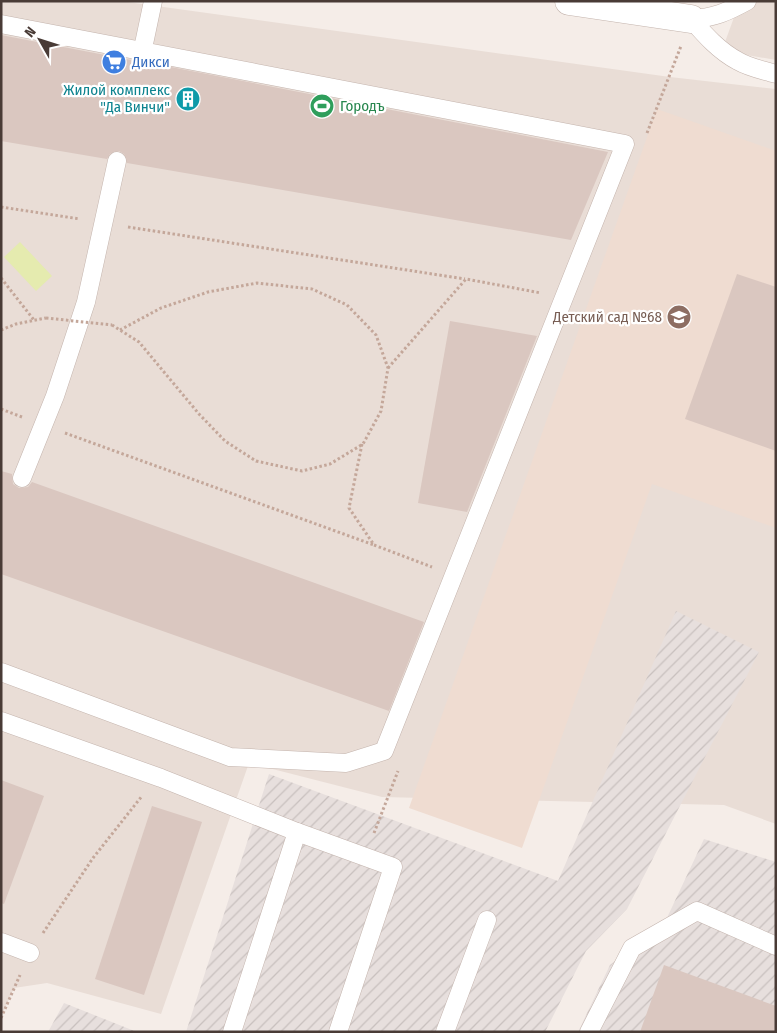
<svg xmlns="http://www.w3.org/2000/svg" width="777" height="1033" viewBox="0 0 777 1033" font-family="'Fira Sans Condensed',sans-serif">
<style>
.residential{fill:#e9ddd6}
.industrial{fill:url(#industrial-furrows)}
.education{fill:#efdcd1}
.garden{fill:#e5ebaf}
.building{fill:#dac7c0}
.lines{fill:none;stroke-linecap:round;stroke-linejoin:round}
.service-casing{stroke:#c4b4ad;stroke-width:19}
.minor-casing{stroke:#c4b4ad;stroke-width:29}
.path{stroke:#c4a79a;stroke-width:3;stroke-dasharray:2.5 2.5;stroke-linecap:butt}
.service{stroke:#fff;stroke-width:18}
.minor{stroke:#fff;stroke-width:28}
.path-bridge{stroke:#c4a79a;stroke-width:3;stroke-dasharray:2.5 2.5;stroke-linecap:butt}
.labels{text-anchor:middle;stroke-width:4.5;stroke-linejoin:round;paint-order:stroke}
.shop-label{font-size:15px;fill:#366cbe;stroke:#fff;text-anchor:start}
.culture-label{font-size:15px;fill:#0d838f;stroke:#fff;text-anchor:end}
.leisure-label{font-size:15px;fill:#27864d;stroke:#fff;text-anchor:start}
.education-label{font-size:15px;fill:#785e54;stroke:#fff;text-anchor:end}
</style>
<defs>
<pattern id="industrial-furrows" width="10" height="10" patternUnits="userSpaceOnUse" patternTransform="scale(1.25)"><rect width="10" height="10" fill="#e7dfdd"/><path d="M-1 1l2-2M0 10L10 0M9 11l2-2" fill="none" stroke="#c8c0be"/></pattern>
</defs>
<rect width="100%" height="100%" fill="#f5ede8"/>
<!-- residential -->
<g class="residential">
<polygon points="1,1 120,1 670,77 776,89 776,824 724,805 382,797 249,763 161,1014 47,983 14,988 1,1017"/>
<polygon points="740,1 776,1 776,60 729,52 725,42"/>
</g>
<!-- industrial -->
<g class="industrial">
<polygon points="676,611 759,652 627,909 586,951 545,1032 186,1032 269,774 558,881"/>
<polygon points="704,839 776,862 776,1032 578,1032 610,965 665,922"/>
<polygon points="64,1003 137,1032 48,1032"/>
</g>
<!-- education -->
<polygon class="education" points="657,109 776,151 776,528 652,484 522,848 409,808"/>
<!-- garden -->
<polygon class="garden" points="20,242 52,276 36,291 4,257"/>
<!-- building -->
<g class="building">
<polygon points="1,35 131,60 134,66 139,68 145,68 150,63 608,152 571,240 127,163 124,154 119,151 110,154 107,159 1,141"/>
<polygon points="737,274 776,287 776,451 685,419"/>
<polygon points="450,321 537,336 467,512 418,503"/>
<polygon points="1,471 12,474 13,484 19,488 28,487 32,482 424,622 389,711 1,574"/>
<polygon points="1,780 44,796 4,904 1,903"/>
<polygon points="152,806 202,822 144,995 95,979"/>
<polygon points="664,965 776,1006 776,1032 640,1032"/>
</g>
<g class="lines">
<defs>
<g id="service">
<path d="M691,19C705,35 719,51 738,61C750,68 763,70 776,74"/>
<path d="M691,19C714,18 727,12 747,1"/>
<polyline points="1,24 625,144 384,751 346,763 230,757 1,672"/>
<polyline points="141,58 153,1"/>
<polyline points="22,478 55,396 86,302 117,161"/>
<polyline points="1,721 161,778 297,832 393,867 338,1032"/>
<polyline points="1,942 30,953"/>
<polyline points="232,1032 297,832"/>
<polyline points="445,1032 487,920"/>
<polyline points="589,1032 632,948 697,911 776,946"/>
</g>
<polyline id="minor" points="569,1 691,19"/>
</defs>
<!-- service casing -->
<use href="#service" class="service-casing"/>
<!-- minor casing -->
<use href="#minor" class="minor-casing"/>
<!-- path -->
<g class="path">
<polyline points="647,133 681,46"/>
<polyline points="1,207 80,219"/>
<polyline points="128,227 465,279"/>
<polyline points="1,278 34,320"/>
<polyline points="112,325 139,342 199,414 225,441 256,461 302,471 330,464 363,444 381,411 388,368 376,335 347,305 312,289 257,283 208,292 161,308 120,330"/>
<polyline points="1,330 16,324 46,318"/>
<polyline points="388,368 466,279 541,293"/>
<polyline points="1,409 22,417"/>
<polyline points="65,433 374,545"/>
<polyline points="362,444 349,508 374,545 432,567"/>
<polyline points="374,833 398,771"/>
<polyline points="43,933 93,858 142,796"/>
<polyline points="1,1018 20,975"/>
</g>
<!-- service -->
<use href="#service" class="service"/>
<!-- minor -->
<use href="#minor" class="minor"/>
<!-- path-bridge -->
<polyline class="path-bridge" points="46,318 112,325"/>
</g>
<!-- icons -->
<defs>
<symbol id="supermarket-disc" viewBox="-11 -11 22 22"><circle r="9.5" fill="#3f7fe0" stroke="#fff"/><path d="M-6-5.5h2.5l.6 2H6L4.5 2H-2.5L-4.4-4H-6ZM-1.5 3.2a1.3 1.3 0 1 0 .1 0ZM3 3.2a1.3 1.3 0 1 0 .1 0Z" fill="#fff"/></symbol>
<symbol id="building-disc" viewBox="-11 -11 22 22"><circle r="9.5" fill="#0f9aa8" stroke="#fff"/><path d="M-4-6H4V6H1V3H-1V6H-4ZM-2.5-4.3h1.7v1.8h-1.7ZM.8-4.3h1.7v1.8H.8ZM-2.5-1h1.7V.8h-1.7ZM.8-1h1.7V.8H.8Z" fill="#fff"/></symbol>
<symbol id="stadium-disc" viewBox="-11 -11 22 22"><circle r="9.5" fill="#2e9e5b" stroke="#fff"/><path d="M0-5a6.5 5 0 1 0 0 10a6.5 5 0 1 0 0-10ZM-3.5-1.8h7v3.6h-7Z" fill="#fff"/></symbol>
<symbol id="school-disc" viewBox="-11 -11 22 22"><circle r="9.5" fill="#8d6e63" stroke="#fff"/><path d="M0-5L7-2L0 1L-7-2ZM-4 1L0 2.5L4 1V4Q0 6-4 4Z" fill="#fff"/></symbol>
</defs>
<g fill-rule="evenodd">
<use href="#supermarket-disc" x="100" y="48" width="28" height="28"/>
<use href="#building-disc" x="174" y="85" width="28" height="28"/>
<use href="#stadium-disc" x="308" y="92" width="28" height="28"/>
<use href="#school-disc" x="665" y="303" width="28" height="28"/>
</g>
<g class="labels">
<!-- shop labels -->
<g class="shop-label">
<text x="132" y="67">Дикси</text>
</g>
<!-- culture labels -->
<g class="culture-label">
<text x="170" y="95">Жилой комплекс<tspan x="170" dy="17">"Да Винчи"</tspan></text>
</g>
<!-- leisure labels -->
<g class="leisure-label">
<text x="340" y="111">Городъ</text>
</g>
<!-- education labels -->
<g class="education-label">
<text x="662" y="322">Детский сад №68</text>
</g>
</g>
<!-- border -->
<rect width="777" height="1033" fill="none" stroke="#493b36" stroke-width="5"/>
<!-- north arrow -->
<g transform="translate(40 40) rotate(309)" stroke="#ffffff" stroke-width="4" paint-order="stroke">
<path d="M0-4L9 19L0 12L-9 19Z" fill="#493b36"/>
<text y="-8" font-size="14" font-weight="bold" text-anchor="middle" fill="#493b36">N</text>
</g>
</svg>
